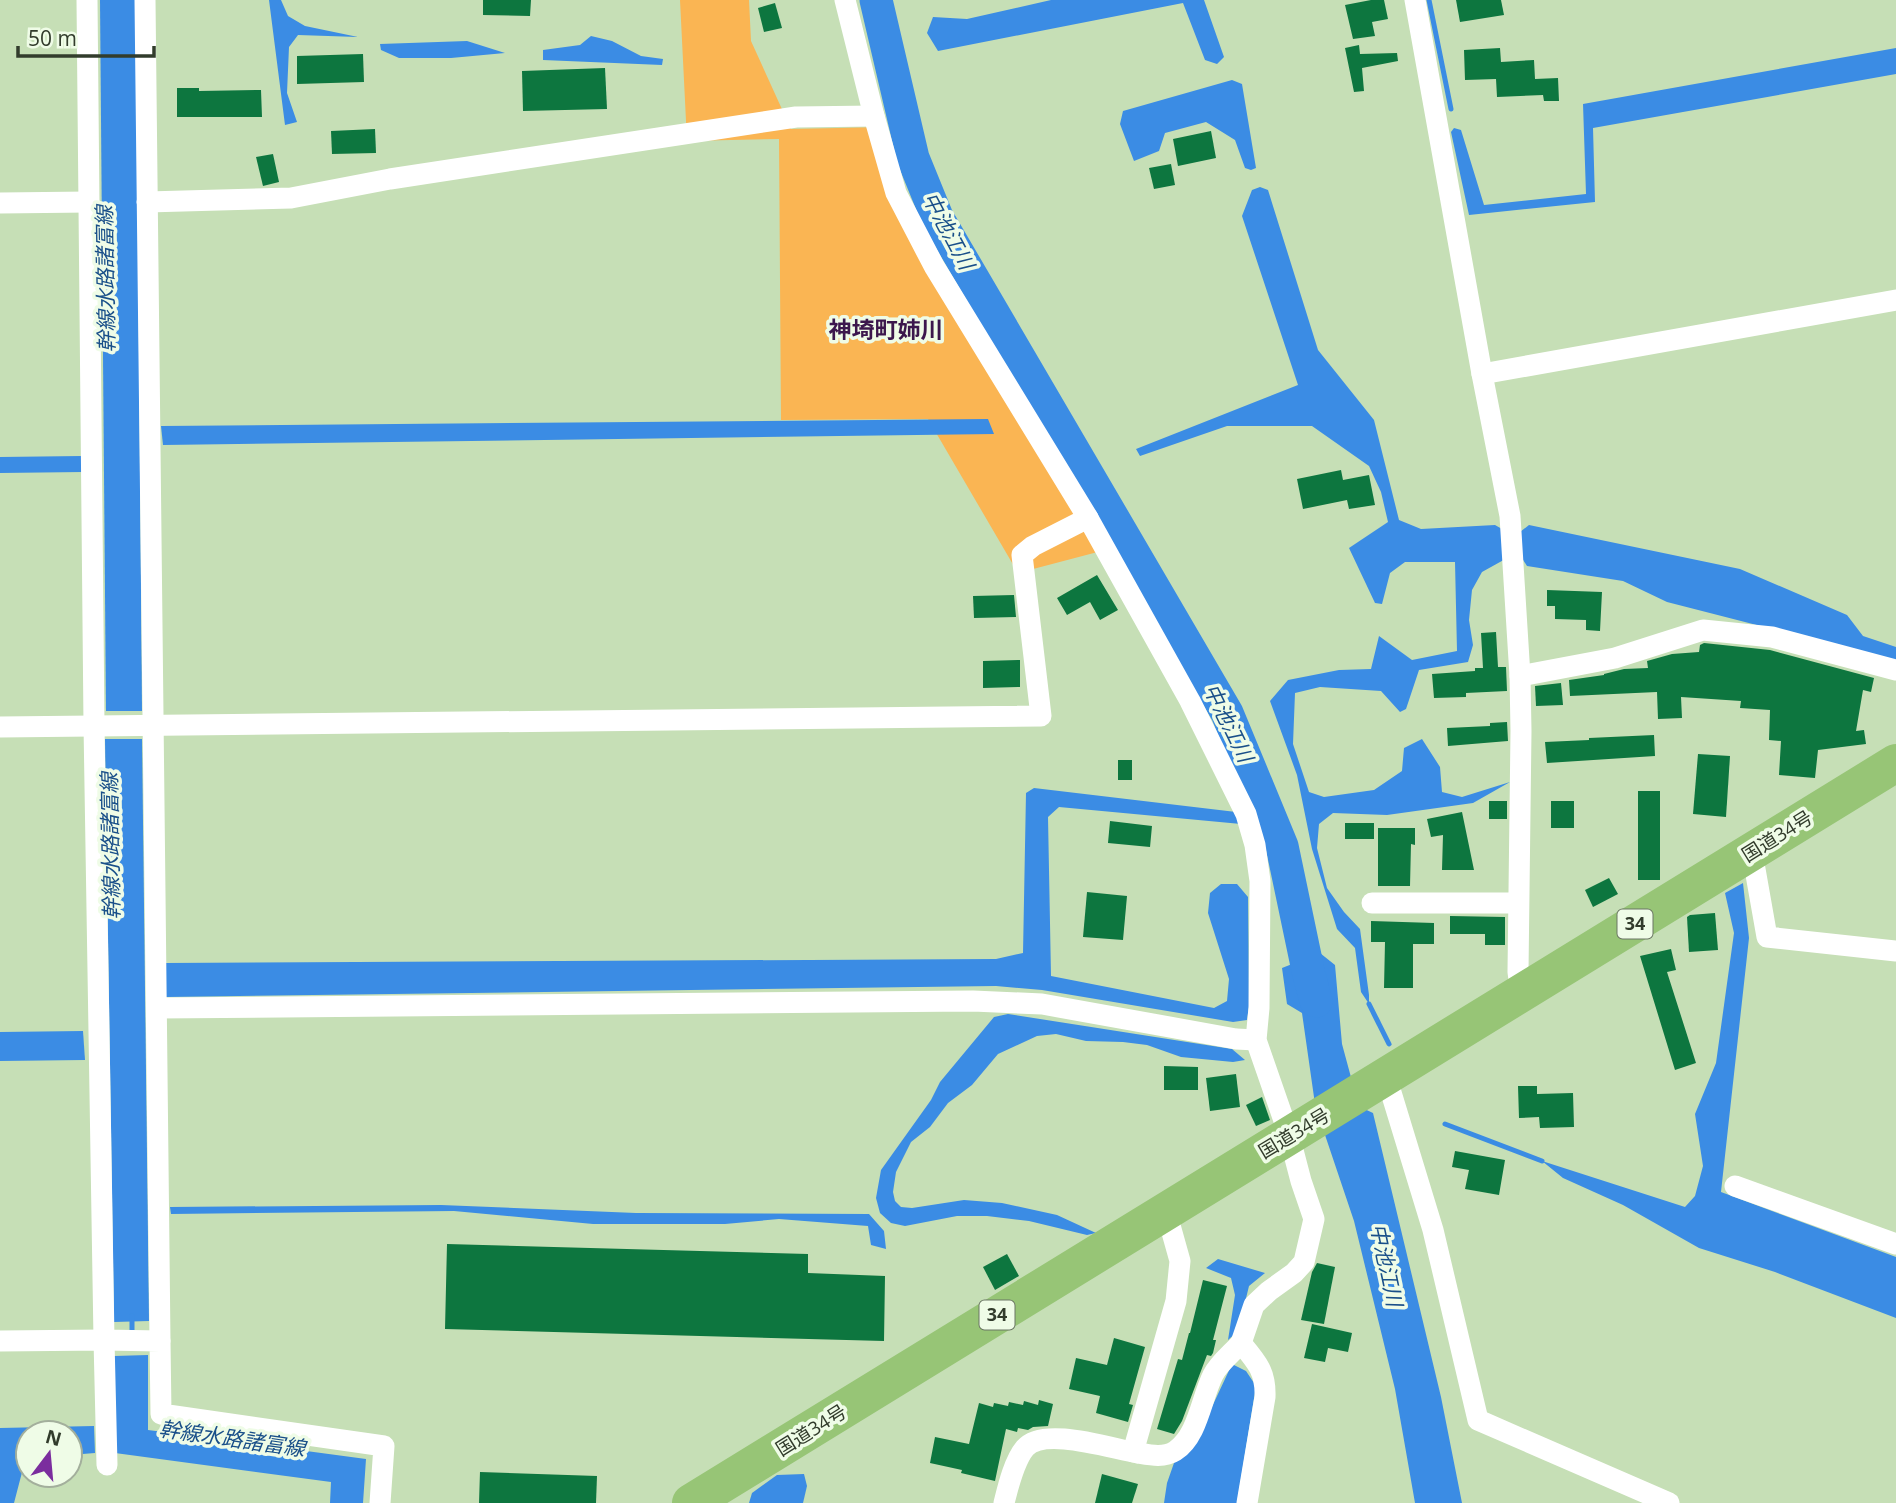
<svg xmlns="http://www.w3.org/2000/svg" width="1896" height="1503" viewBox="0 0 1896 1503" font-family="'Open Sans','Noto Sans JP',sans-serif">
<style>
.green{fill:#fab553}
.water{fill:#3b8ce4}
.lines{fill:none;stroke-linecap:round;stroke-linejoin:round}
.stream{stroke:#3b8ce4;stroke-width:5}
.river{stroke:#3b8ce4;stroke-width:33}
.building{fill:#0d763f}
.street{stroke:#fff;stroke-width:21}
.highway{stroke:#97c576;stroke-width:38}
.labels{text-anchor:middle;stroke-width:7;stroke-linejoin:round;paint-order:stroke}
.shield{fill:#effce7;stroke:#6b7664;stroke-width:2}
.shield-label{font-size:18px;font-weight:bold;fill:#323c2c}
.street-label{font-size:19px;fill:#323c2c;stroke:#effce7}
.water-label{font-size:21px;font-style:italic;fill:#194f89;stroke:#effce7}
.quarter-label{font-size:23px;font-weight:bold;fill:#3c174d;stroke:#effce7}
</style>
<rect width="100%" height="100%" fill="#c6dfb6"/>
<!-- green -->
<polygon class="green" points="680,0 749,0 751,41 791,129 885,127 903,195 1109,549 1018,573 928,419 781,420 779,139 687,141"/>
<!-- water -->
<g class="water">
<polygon points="100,0 136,0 142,711 106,711"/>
<polygon points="269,0 281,0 288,16 305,26 358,37 298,35 289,47 287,93 297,122 285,125"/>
<polygon points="1051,0 1204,0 1224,57 1217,64 1205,60 1183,3 938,51 927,33 933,17 967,19"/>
<polygon points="591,36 612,41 641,56 663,59 662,65 543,60 543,50 580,45"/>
<polygon points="467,41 505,53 451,58 399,58 381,50 380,44"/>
<polygon points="1896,48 1896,74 1593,128 1595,202 1469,215 1451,132 1454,128 1461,130 1484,205 1586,194 1583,104"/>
<polygon points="1232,80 1242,84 1256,168 1251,170 1245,168 1235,140 1206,122 1165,133 1159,151 1134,161 1120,124 1123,111"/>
<polygon points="1260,187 1268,190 1318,350 1374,420 1399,520 1421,529 1495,525 1509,533 1520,532 1529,525 1740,569 1847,615 1863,636 1896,647 1896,661 1667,602 1623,581 1527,566 1518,552 1482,572 1472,590 1469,620 1473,645 1468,662 1419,670 1406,709 1400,712 1381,691 1320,687 1295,693 1293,744 1309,792 1324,797 1374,790 1402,771 1404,748 1422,739 1440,767 1442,792 1462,797 1510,782 1473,803 1387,815 1333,813 1319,824 1317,848 1327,888 1344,912 1360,929 1369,995 1369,1004 1361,992 1355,948 1337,929 1312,849 1297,775 1270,701 1288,680 1339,670 1371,669 1379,636 1412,660 1457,651 1455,562 1405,562 1390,573 1382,604 1375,603 1349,548 1388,522 1381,492 1369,466 1312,426 1227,426 1140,456 1136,449 1298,385 1242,216 1252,190"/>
<polygon points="988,419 994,434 163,445 161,426"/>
<polygon points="82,456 83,472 0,473 0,457"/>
<polygon points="105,739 142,739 149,1321 114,1322"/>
<polygon points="1034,788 1236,812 1241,824 1059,807 1048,817 1051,976 1214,1008 1227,1001 1229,979 1208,913 1210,893 1221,884 1237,884 1248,897 1249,1006 1247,1020 1233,1022 1042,990 996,986 166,997 165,963 996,959 1023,953 1026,793"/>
<polygon points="1743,883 1749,938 1721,1192 1896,1257 1896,1318 1775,1272 1699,1248 1623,1205 1563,1178 1542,1161 1685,1207 1695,1196 1703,1166 1695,1114 1716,1063 1734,933 1725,893"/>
<polygon points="1320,953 1335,965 1342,1044 1352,1081 1315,1104 1302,1013 1287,1004 1282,968"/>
<polygon points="1008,1014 1232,1049 1245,1060 1233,1062 1181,1057 1147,1045 1123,1042 1086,1041 1056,1034 1037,1036 998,1054 972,1085 948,1103 930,1127 911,1142 896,1172 893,1192 895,1201 901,1207 912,1208 964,1200 1002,1203 1057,1215 1096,1233 1087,1235 1029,1221 987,1216 957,1216 905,1226 891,1223 880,1213 876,1198 881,1170 931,1100 940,1082 994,1017"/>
<polygon points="83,1031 85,1060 0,1061 0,1032"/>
<polygon points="1358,1106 1373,1113 1441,1397 1462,1503 1415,1503 1395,1389 1354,1221 1324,1132"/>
<polygon points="441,1205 636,1213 869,1214 884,1231 886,1249 871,1245 868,1226 779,1219 725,1224 593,1224 454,1211 171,1214 170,1207"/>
<polygon points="1218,1259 1265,1273 1249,1286 1238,1331 1228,1340 1235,1295 1231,1278 1206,1268"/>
<polygon points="148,1355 148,1430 366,1459 363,1503 330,1503 331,1482 115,1453 114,1356"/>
<polygon points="1232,1364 1246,1371 1256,1386 1237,1503 1164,1503 1167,1483 1174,1463 1196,1441"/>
<polygon points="94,1426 95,1453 70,1455 70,1433 28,1433 28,1457 26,1457 14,1503 0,1503 0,1428"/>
<polygon points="804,1474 807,1486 803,1503 749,1503 752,1493 777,1475"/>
</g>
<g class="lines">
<!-- stream -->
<g class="stream">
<polyline points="1429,0 1451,109"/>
<polyline points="1369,1004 1389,1044"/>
<polyline points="1445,1124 1542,1161"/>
<polyline points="132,1316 132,1337"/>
</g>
<!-- river -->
<polyline class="river" points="876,0 913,158 937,217 1227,713 1282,846 1309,975 1316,1001"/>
</g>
<!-- building -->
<g class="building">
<polygon points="483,0 531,0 530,16 483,15"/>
<polygon points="1371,0 1384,0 1388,19 1372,22 1375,36 1353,39 1345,5"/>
<polygon points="1456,0 1501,0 1504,15 1460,22"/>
<polygon points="775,3 782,28 764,32 758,8"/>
<polygon points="1359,45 1360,54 1397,53 1398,61 1362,68 1364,91 1354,92 1345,48"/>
<polygon points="1500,48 1501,62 1534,60 1535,79 1558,78 1559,101 1544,101 1543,95 1497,97 1496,79 1465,80 1464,50"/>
<polygon points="363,54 364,82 297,84 297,56"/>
<polygon points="605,68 607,109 523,111 522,71"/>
<polygon points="177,88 199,88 199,91 261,90 262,117 177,117"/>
<polygon points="375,129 376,153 332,154 331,131"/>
<polygon points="1211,131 1216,158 1178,166 1173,139"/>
<polygon points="273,154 279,182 263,186 256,157"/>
<polygon points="1171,164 1175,185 1154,189 1149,168"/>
<polygon points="1341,470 1343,480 1369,475 1375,505 1349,509 1347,500 1303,509 1297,479"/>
<polygon points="1097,575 1118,610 1100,620 1090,602 1067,615 1057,598"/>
<polygon points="1547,590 1602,592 1600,631 1586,630 1586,620 1555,619 1555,606 1547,606"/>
<polygon points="1014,595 1016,617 974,618 973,596"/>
<polygon points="1496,632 1498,667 1506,667 1507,691 1466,693 1466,697 1434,698 1432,674 1475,671 1475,668 1483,668 1481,633"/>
<polygon points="1704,643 1770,650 1874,678 1871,692 1863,690 1856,731 1864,730 1866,744 1818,750 1815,778 1779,775 1781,741 1769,740 1770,710 1740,708 1741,701 1681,697 1682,718 1658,719 1657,692 1570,696 1569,680 1604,675 1604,674 1624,669 1648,668 1647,661 1672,654 1699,652 1700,645"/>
<polygon points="1020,660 1020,687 983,688 983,661"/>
<polygon points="1561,683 1563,705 1536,706 1535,686"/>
<polygon points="1507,722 1508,741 1448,746 1447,728 1490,726 1490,723"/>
<polygon points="1654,735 1655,756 1547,763 1545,742 1589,740 1589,738"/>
<polygon points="1698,754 1730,756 1726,817 1693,814"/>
<rect x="1118" y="760" width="14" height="20"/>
<rect x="1638" y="791" width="22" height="89"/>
<rect x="1489" y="801" width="18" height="18"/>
<rect x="1551" y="801" width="23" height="27"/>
<polygon points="1462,812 1474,870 1442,870 1443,835 1431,837 1427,819"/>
<polygon points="1110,821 1152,826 1150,847 1108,843"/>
<rect x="1345" y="823" width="29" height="16"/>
<polygon points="1378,828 1415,828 1415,845 1411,844 1410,886 1378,886"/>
<polygon points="1609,878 1618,894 1593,907 1585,890"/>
<polygon points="1087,892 1127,896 1123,940 1083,937"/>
<polygon points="1715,913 1718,950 1689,952 1687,917 1690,915"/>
<polygon points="1450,916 1505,917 1505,945 1485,945 1485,934 1450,934"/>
<polygon points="1371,921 1434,923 1434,944 1413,944 1413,988 1384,988 1385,942 1371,942"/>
<polygon points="1671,949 1676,970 1667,972 1696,1063 1675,1070 1640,956"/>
<polygon points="1164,1066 1198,1067 1198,1090 1164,1090"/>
<polygon points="1236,1074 1240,1107 1210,1111 1206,1078"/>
<polygon points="1518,1086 1537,1086 1537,1094 1573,1093 1574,1127 1540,1128 1539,1117 1519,1118"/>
<polygon points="1262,1097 1270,1120 1256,1126 1246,1105"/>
<polygon points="1455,1151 1505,1160 1499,1195 1465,1189 1469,1170 1452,1167"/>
<polygon points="447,1244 808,1254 808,1273 885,1276 884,1341 445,1329"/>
<polygon points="1007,1254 1019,1276 995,1290 983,1267"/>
<polygon points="1317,1263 1335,1267 1324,1324 1301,1320 1312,1272"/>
<polygon points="1203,1280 1227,1286 1213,1340 1216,1340 1213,1353 1211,1356 1207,1355 1182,1421 1174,1434 1157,1429 1178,1359 1182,1360 1189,1333 1190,1333"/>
<polygon points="1312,1324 1352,1333 1348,1352 1328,1348 1325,1362 1304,1358"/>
<polygon points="1114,1338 1145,1347 1129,1404 1133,1405 1128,1422 1096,1413 1100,1396 1069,1389 1076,1358 1107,1365"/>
<polygon points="1039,1400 1053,1404 1048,1426 1033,1427 1028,1430 1018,1428 1017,1432 1006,1429 995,1481 961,1473 962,1470 930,1463 935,1437 969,1444 979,1403 993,1407 994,1403 1008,1406 1009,1402 1023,1405 1024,1401 1038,1405"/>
<polygon points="480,1472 597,1476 596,1503 479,1503"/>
<polygon points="1102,1474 1138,1484 1132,1503 1095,1503"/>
</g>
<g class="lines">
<!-- street -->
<g class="street">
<polyline points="87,0 94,725 104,1340 160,1341 161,1414 384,1446 380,1503"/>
<polyline points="145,0 160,1341"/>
<polyline points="845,0 874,116 896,193 934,266 1088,518 1190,701 1246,814 1255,845 1260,881 1259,1008 1256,1040 1289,1135 1301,1181 1314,1219 1304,1262 1294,1273 1269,1291 1254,1305 1241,1343"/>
<polyline points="1415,0 1482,374 1510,516 1520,676 1521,731 1518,972 1521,995"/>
<polyline points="147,202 291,198 390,179 796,117 874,116"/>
<polyline points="0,203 89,202"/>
<polyline points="1482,374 1896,300"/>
<polyline points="1520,676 1615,658 1703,630 1772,637 1896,670"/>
<polyline points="0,727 1041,716 1022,555 1033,546 1088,518"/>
<polyline points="1752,852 1767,937 1896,951"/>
<polyline points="1372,903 1518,903"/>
<polyline points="157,1008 973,1001 1042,1004 1236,1039 1256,1040"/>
<polyline points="1386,1076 1433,1230 1478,1420 1669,1503"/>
<polyline points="1735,1186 1896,1244"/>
<polyline points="0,1341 104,1340 107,1465"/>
<polyline points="1133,1452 1176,1301 1180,1261 1166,1211"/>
<path d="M1004,1503C1008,1487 1014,1461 1025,1448C1044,1426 1112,1449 1138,1453C1150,1455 1164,1458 1175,1451C1198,1436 1201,1399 1213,1375C1219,1363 1231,1354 1241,1343C1257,1362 1266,1372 1265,1397L1247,1503"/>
</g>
<!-- highway -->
<polyline class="highway" points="691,1503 1896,763"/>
</g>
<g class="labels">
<!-- shield labels -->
<g class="shield">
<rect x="1617.5" y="909.5" width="35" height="29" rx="5"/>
<rect x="979.5" y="1300.5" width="35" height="29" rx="5"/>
</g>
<g class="shield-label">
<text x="1635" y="930">34</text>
<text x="997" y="1321">34</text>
</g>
<!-- street labels -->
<g class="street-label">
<text transform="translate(1777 836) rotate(-32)" y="7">国道34号</text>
<text transform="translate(1294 1133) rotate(-31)" y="7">国道34号</text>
<text transform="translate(811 1430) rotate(-32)" y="7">国道34号</text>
</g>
<!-- water labels -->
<g class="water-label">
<text transform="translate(948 231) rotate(62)" y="7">中池江川</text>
<text transform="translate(106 279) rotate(-91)" y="7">幹線水路諸富線</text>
<text transform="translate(1228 723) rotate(64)" y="7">中池江川</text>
<text transform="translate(111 846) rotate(-91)" y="7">幹線水路諸富線</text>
<text transform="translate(1386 1265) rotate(78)" y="7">中池江川</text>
<text transform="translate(232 1439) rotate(8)" y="7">幹線水路諸富線</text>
</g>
<!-- quarter labels -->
<g class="quarter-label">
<text x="886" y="338">神埼町姉川</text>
</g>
</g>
<!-- north arrow -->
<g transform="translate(49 1454) rotate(16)"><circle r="33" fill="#effce7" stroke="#a3af9c" stroke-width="2"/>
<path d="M0-5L12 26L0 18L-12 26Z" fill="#7b2d9e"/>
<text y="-10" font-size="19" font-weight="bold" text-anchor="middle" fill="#323c2c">N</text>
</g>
<!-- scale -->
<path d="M18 46v10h136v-10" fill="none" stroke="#323c2c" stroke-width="3.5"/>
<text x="28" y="46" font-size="21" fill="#323c2c" stroke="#effce7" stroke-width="5" paint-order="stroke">50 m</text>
</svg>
